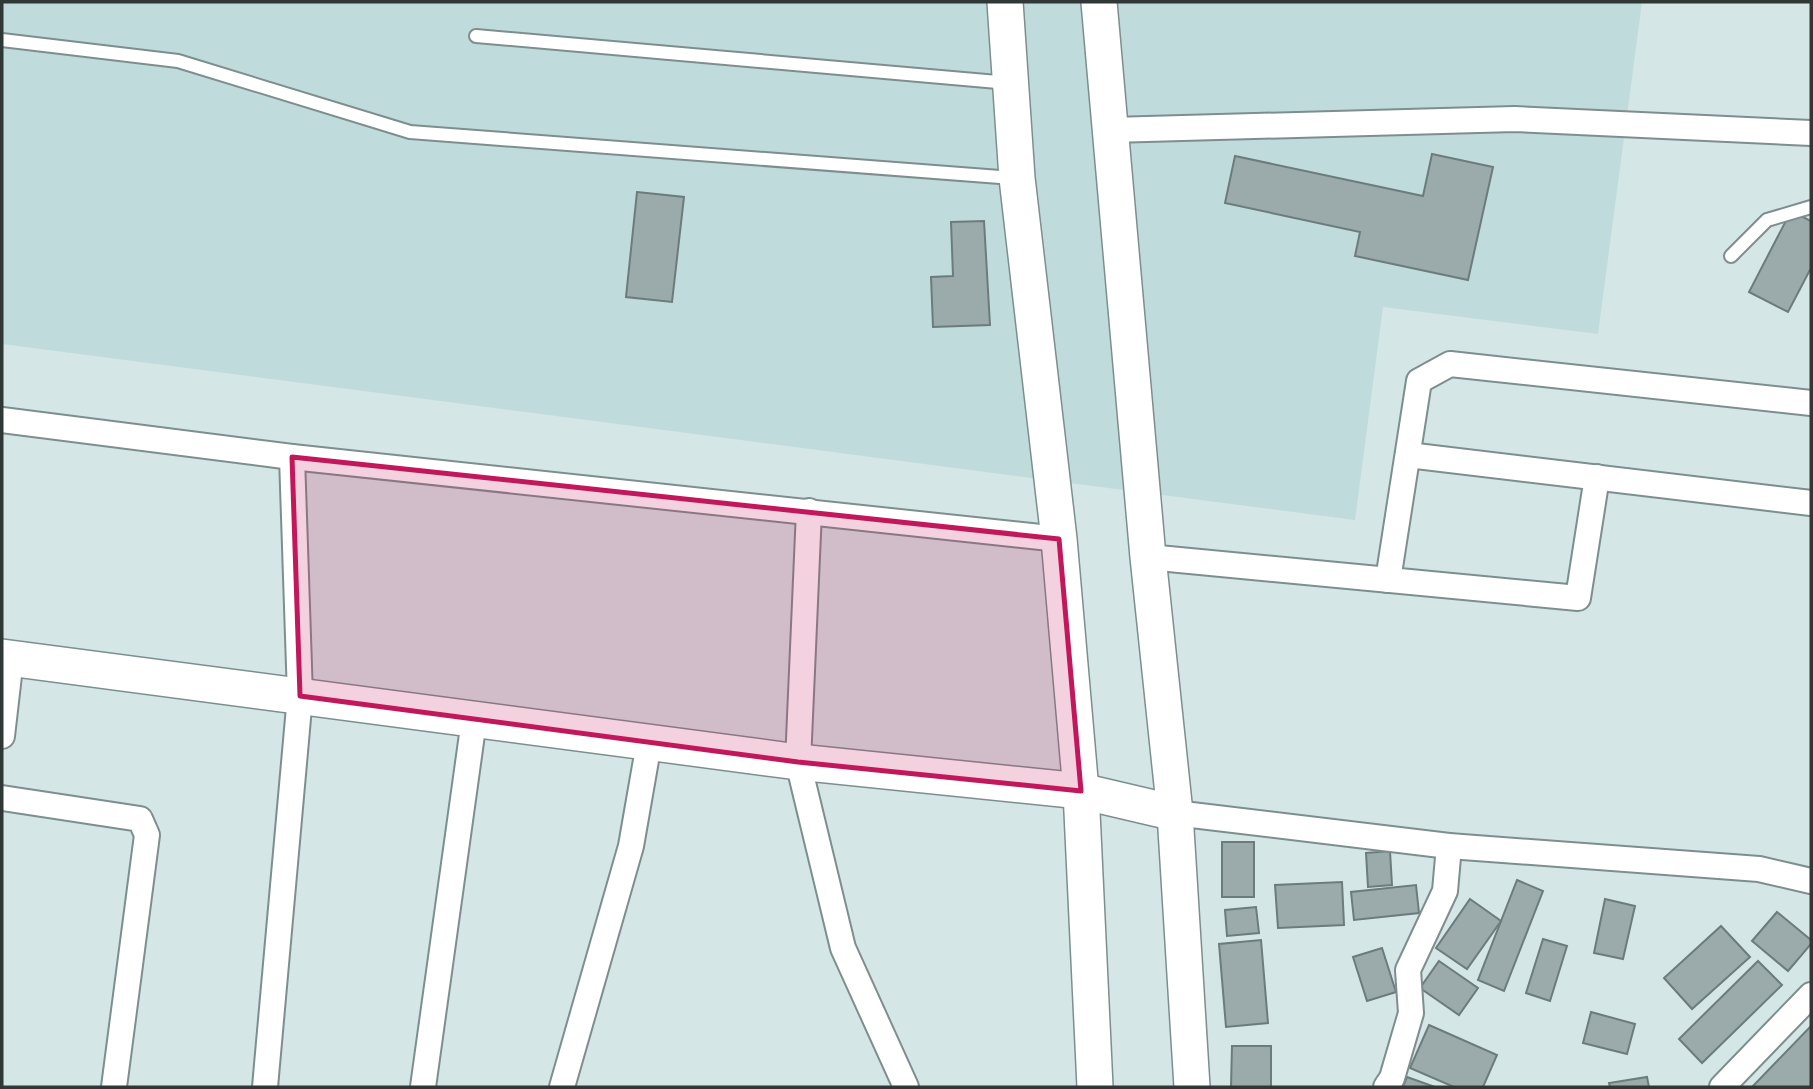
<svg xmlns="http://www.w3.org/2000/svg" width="1813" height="1089" viewBox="0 0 1813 1089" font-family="'PT Sans Narrow',sans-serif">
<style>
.built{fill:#c0dbdb}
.building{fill:#9babab;stroke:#6c7c7c;stroke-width:2}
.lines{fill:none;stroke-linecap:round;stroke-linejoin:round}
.lane-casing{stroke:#7e8e8e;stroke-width:16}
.street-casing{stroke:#7e8e8e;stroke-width:28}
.secondary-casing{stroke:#7e8e8e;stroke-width:38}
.lane{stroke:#fff;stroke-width:12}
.street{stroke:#fff;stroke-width:24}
.secondary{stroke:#fff;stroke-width:35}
.marked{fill:#c2185b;fill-opacity:0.2;stroke:#c2185b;stroke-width:5;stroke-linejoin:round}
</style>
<rect width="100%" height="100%" fill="#d5e6e6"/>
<!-- built -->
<polygon class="built" points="2,2 1642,2 1598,334 1383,307 1355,520 2,344"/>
<!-- building -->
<g class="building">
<polygon points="1432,154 1493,167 1468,280 1355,256 1360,232 1225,203 1235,156 1423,196"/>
<polygon points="637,192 684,197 672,302 626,297"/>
<polygon points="1791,211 1811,221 1811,268 1788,312 1749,292"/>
<polygon points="984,221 990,325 933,327 931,277 953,276 951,222"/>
<rect x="1222" y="842" width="32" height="55"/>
<polygon points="1390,851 1392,885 1368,887 1366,853"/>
<polygon points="1517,880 1543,891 1504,991 1478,980"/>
<polygon points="1342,882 1344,925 1278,928 1275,885"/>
<polygon points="1416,885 1419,913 1354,920 1351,892"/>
<polygon points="1470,899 1501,921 1467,969 1436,948"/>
<polygon points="1605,899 1635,906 1623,959 1594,953"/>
<polygon points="1256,907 1259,933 1227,936 1225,910"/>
<polygon points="1777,912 1811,940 1811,944 1788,971 1752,941"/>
<polygon points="1721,926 1750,957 1692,1009 1664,978"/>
<polygon points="1543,939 1567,946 1550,1001 1526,993"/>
<polygon points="1261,940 1268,1023 1226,1027 1219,944"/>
<polygon points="1382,948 1396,992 1367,1001 1353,957"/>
<polygon points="1439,961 1478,988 1459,1015 1420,988"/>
<polygon points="1758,961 1782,985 1702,1063 1679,1039"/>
<polygon points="1591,1012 1635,1024 1627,1054 1583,1043"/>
<polygon points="1429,1025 1497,1055 1483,1087 1454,1087 1410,1068"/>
<polygon points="1811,1026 1811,1087 1752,1087"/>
<polygon points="1232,1046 1271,1046 1271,1087 1231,1087"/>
<polygon points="1407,1077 1435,1087 1403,1087"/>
<polygon points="1647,1077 1649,1087 1610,1087 1609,1083"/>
</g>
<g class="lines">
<defs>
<g id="lane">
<polyline points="476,36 1009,83"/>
<polyline points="2,40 178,61 410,132 1013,178"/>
<polyline points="1731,256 1767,220 1811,207"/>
</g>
<g id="street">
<polyline points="1111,130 1515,119 1811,133"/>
<polyline points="2,420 292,457 1059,539"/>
<polyline points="1408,455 1811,503"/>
<polyline points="809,511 798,762 843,948 906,1087"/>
<polyline points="1148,557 1578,598 1597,477"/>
<polyline points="1388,580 1419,381 1450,364 1811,403"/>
<polyline points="2,736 11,658"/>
<polyline points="2,798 140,819 147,835 114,1087"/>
<polyline points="1175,813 1449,846 1759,869 1811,881"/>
<polyline points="265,1087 300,696 292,457"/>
<polyline points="423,1087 474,720"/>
<polyline points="562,1087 631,846 649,743"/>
<polyline points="1386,1087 1392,1078 1411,1013 1408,970 1445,891 1449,846"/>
<polyline points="1722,1087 1811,995"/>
</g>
<g id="secondary">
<polyline points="1005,2 1017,178 1059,539 1081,791 1095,1087"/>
<polyline points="1099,2 1148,557 1175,813 1192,1087"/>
<polyline points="2,657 798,762 1081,791 1175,813"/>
</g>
</defs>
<!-- lane casing -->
<use href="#lane" class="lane-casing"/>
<!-- street casing -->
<use href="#street" class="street-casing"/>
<!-- secondary casing -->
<use href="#secondary" class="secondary-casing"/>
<!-- lane -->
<use href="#lane" class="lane"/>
<!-- street -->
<use href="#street" class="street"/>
<!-- secondary -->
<use href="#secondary" class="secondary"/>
</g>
<!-- marked area -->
<path class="marked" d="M292,457L1059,539L1081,791L798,762L300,696Z"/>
<!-- border -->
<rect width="1813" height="1089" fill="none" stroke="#303737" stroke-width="7"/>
</svg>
